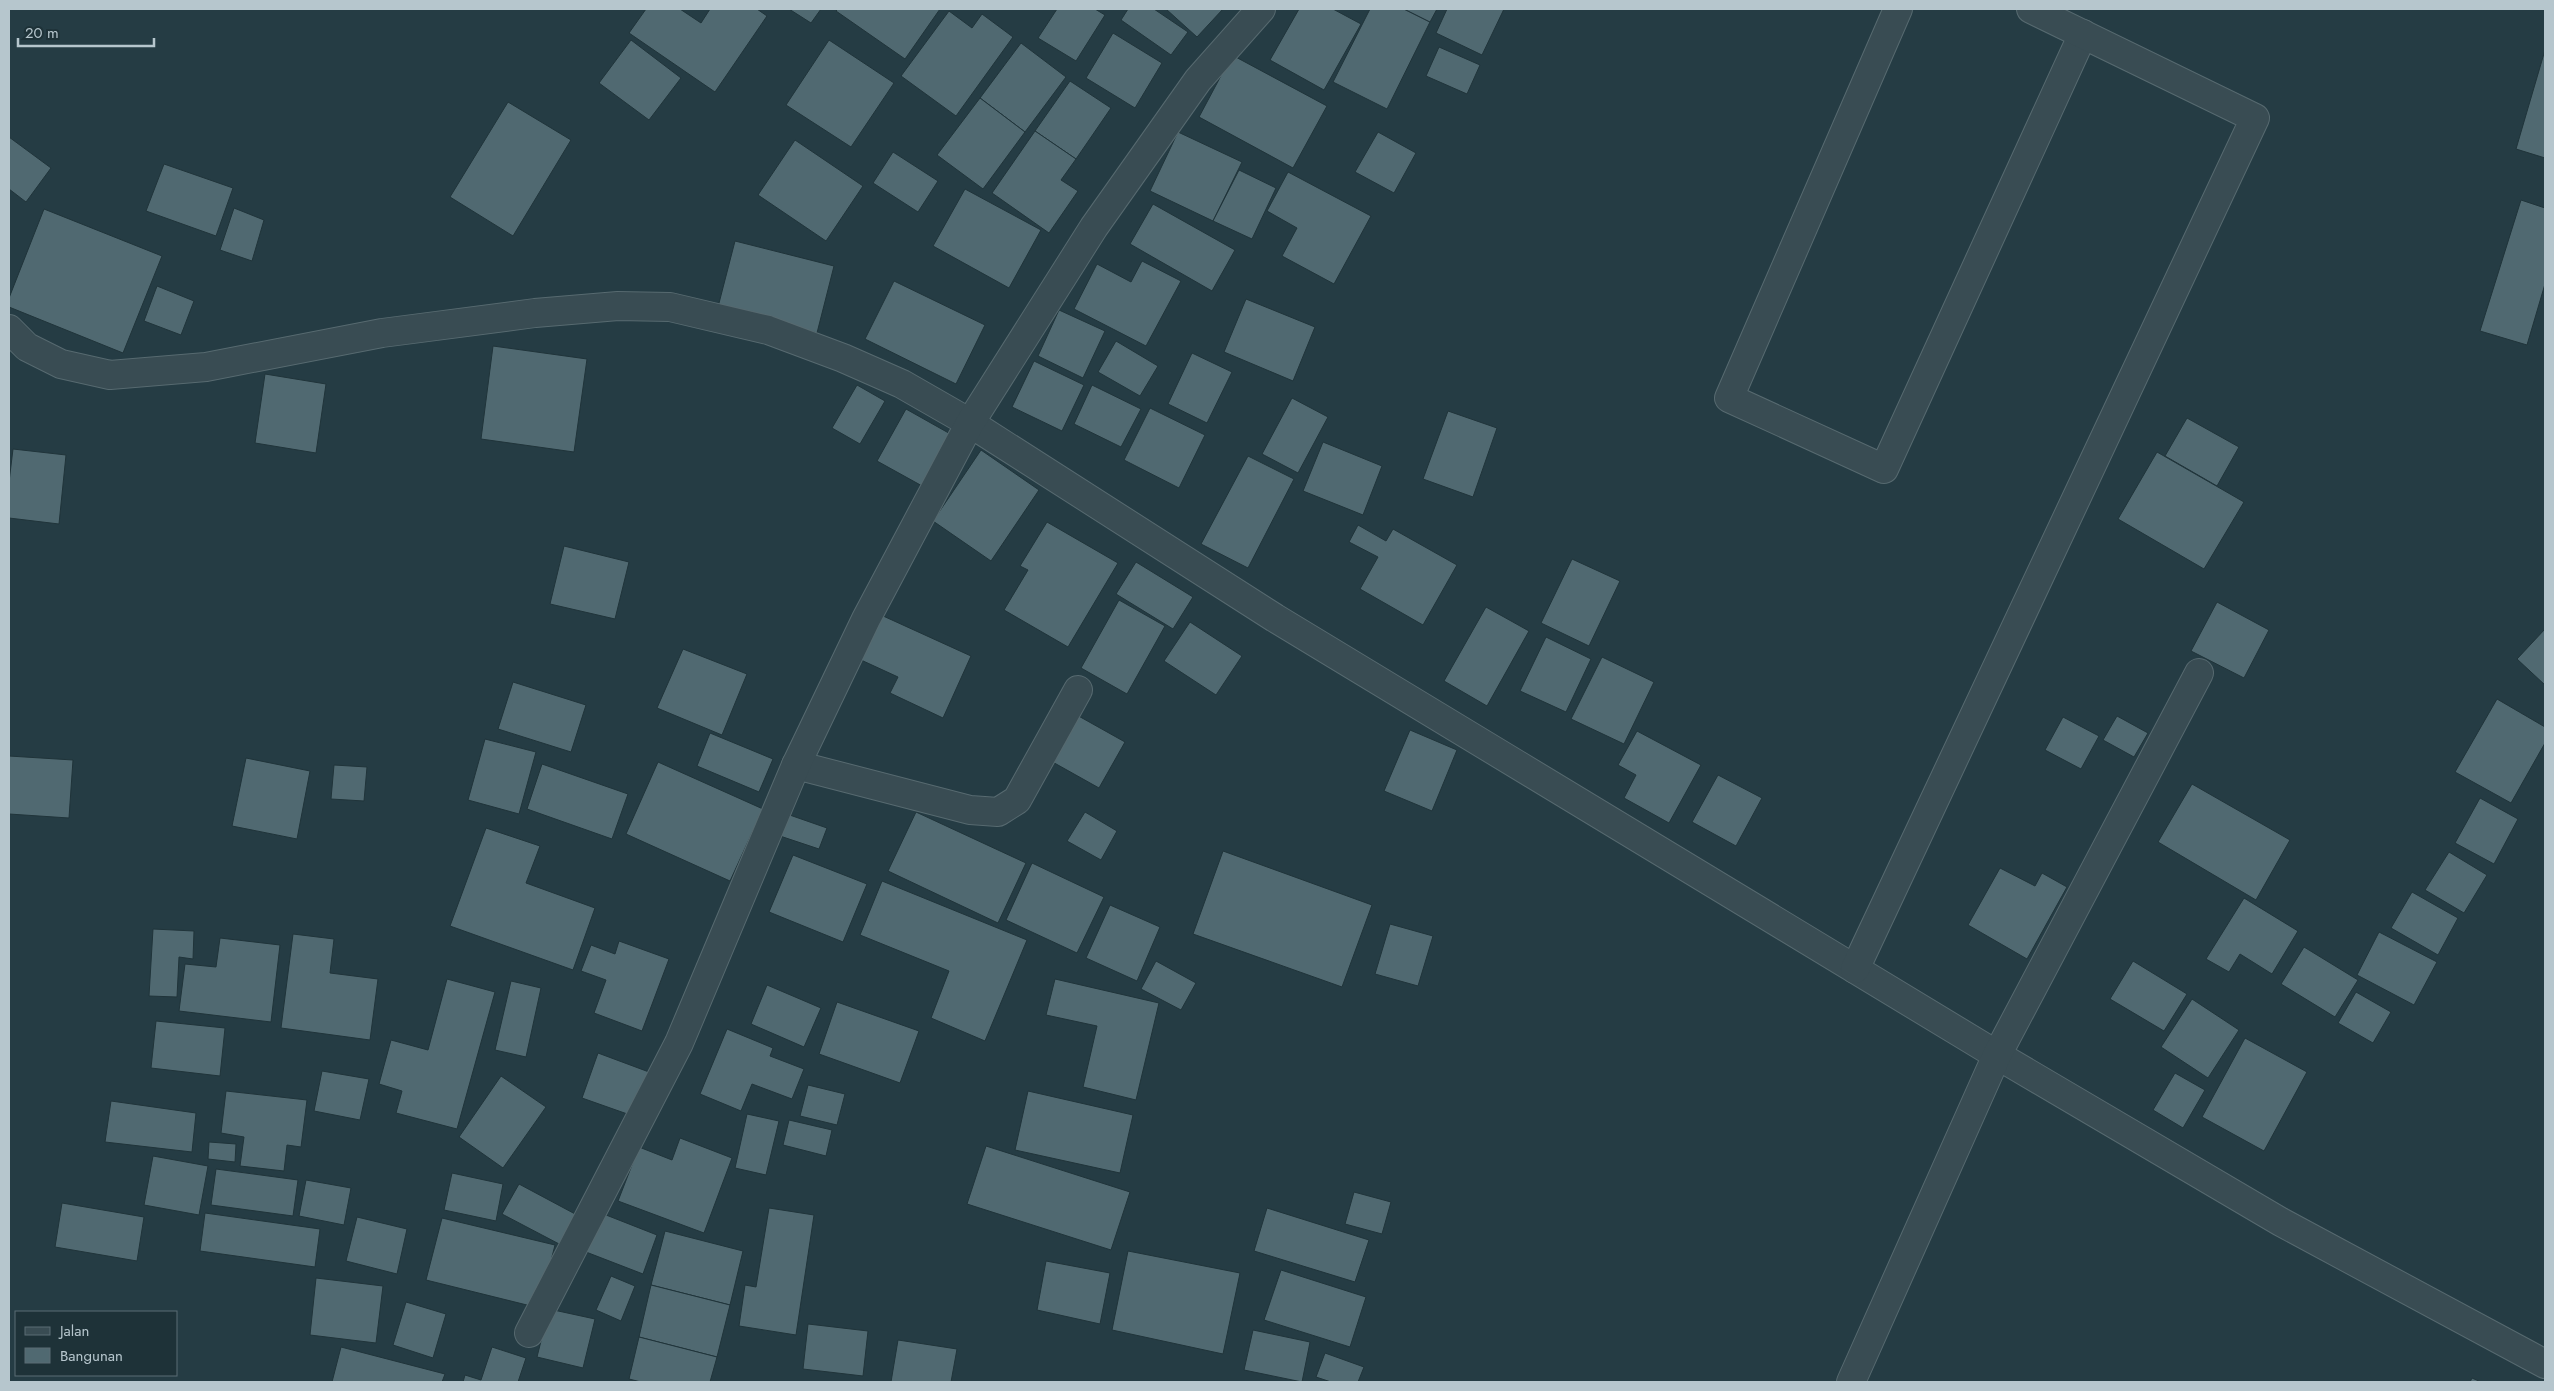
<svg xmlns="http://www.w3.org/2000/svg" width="2554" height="1391" viewBox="0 0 2554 1391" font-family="Jost,sans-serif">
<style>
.building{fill:#506971;stroke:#20343a}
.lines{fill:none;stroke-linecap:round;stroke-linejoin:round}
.street-casing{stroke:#576a70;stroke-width:30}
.street{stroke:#394c53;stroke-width:28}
</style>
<rect width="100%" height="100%" fill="#253c44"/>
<!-- building -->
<g class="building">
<polygon points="646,9 680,9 701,23 710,9 757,9 767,16 715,92 629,33"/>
<polygon points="789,9 821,9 811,23"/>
<polygon points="838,9 940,9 905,59 836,11"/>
<polygon points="1057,9 1095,9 1105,15 1076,61 1038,38"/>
<polygon points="1128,9 1154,9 1188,32 1171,55 1121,20"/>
<polygon points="1166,9 1223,9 1197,37"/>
<polygon points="1299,9 1333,9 1361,24 1324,90 1270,60"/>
<polygon points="1370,9 1404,9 1430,22 1387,109 1333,82"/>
<polygon points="1404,9 1437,9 1430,22"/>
<polygon points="1447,9 1504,9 1482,55 1436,33"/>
<polygon points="949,11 972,28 982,14 1013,37 956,116 901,76"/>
<polygon points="1113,33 1162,63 1135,108 1086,78"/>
<polygon points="631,40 681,78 649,120 599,83"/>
<polygon points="829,40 894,83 851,147 786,105"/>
<polygon points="1021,43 1066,77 1025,132 980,98"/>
<polygon points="1439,47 1480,65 1467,94 1426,76"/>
<polygon points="2545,50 2545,158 2516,149"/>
<polygon points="1232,55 1327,106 1293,168 1199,117"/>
<polygon points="1070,81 1111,108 1076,159 1035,131"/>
<polygon points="980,98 1025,132 983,189 937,155"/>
<polygon points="508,102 571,140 513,236 450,197"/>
<polygon points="1035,131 1076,159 1061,180 1078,191 1049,233 992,193"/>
<polygon points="1178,132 1242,162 1213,221 1150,191"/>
<polygon points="1378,132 1416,153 1394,193 1355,172"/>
<polygon points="9,137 51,168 26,202 9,189"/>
<polygon points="795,140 863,186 826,241 758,195"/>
<polygon points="893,152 938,181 918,212 873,183"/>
<polygon points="164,164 233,188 216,236 146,211"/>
<polygon points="1239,170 1276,188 1252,239 1213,221"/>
<polygon points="1288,172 1371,216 1334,284 1282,256 1297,228 1267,211"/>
<polygon points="965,189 1041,230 1009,288 933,246"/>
<polygon points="2521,200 2545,208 2545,284 2527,345 2480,331"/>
<polygon points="1153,204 1235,250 1212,291 1130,244"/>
<polygon points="234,208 264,220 252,261 220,250"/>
<polygon points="44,209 162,256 123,353 9,307 9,298"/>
<polygon points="735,241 834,266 817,333 718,307"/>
<polygon points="1142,261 1181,281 1146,346 1074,309 1097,264 1131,282"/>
<polygon points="894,281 985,325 956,384 865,339"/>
<polygon points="157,286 194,301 181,335 144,321"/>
<polygon points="1246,299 1315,327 1293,381 1224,352"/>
<polygon points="1059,310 1105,331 1083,378 1038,356"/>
<polygon points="1116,341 1158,366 1140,396 1098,372"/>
<polygon points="493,346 587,359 574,452 481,439"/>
<polygon points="1192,353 1232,372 1207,423 1168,404"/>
<polygon points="1034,361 1084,385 1062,431 1012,407"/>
<polygon points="265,374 326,384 316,453 255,443"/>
<polygon points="857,385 885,401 860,444 832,428"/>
<polygon points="1092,385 1141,409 1121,447 1074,424"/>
<polygon points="1292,398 1328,417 1298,473 1262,454"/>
<polygon points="1150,408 1205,435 1179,488 1124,460"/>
<polygon points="906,409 954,436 924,487 877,461"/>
<polygon points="1448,411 1497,428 1473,497 1423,479"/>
<polygon points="2187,418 2239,447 2217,486 2165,456"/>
<polygon points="1323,442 1382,466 1363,515 1303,491"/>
<polygon points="13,449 66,455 59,524 9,518 9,482"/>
<polygon points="981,450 1039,490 991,561 933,521"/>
<polygon points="2157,452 2244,502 2204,569 2118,519"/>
<polygon points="1248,456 1294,479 1248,568 1201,544"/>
<polygon points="1047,522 1118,563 1068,647 1004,610 1028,570 1020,566"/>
<polygon points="1358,525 1386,541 1393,529 1457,565 1423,625 1360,589 1378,557 1349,542"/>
<polygon points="564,546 629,562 615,619 550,604"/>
<polygon points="1572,559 1620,581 1589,646 1541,623"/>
<polygon points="1136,562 1193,597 1173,629 1116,594"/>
<polygon points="1119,600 1165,626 1127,694 1081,668"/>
<polygon points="2217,602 2269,630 2244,678 2191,651"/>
<polygon points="1486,607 1529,631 1487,706 1444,681"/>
<polygon points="881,615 971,656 943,718 890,693 898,677 861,660"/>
<polygon points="1190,622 1242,656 1216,695 1164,661"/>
<polygon points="2545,629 2545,685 2517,659"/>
<polygon points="1546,637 1591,659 1566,712 1520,691"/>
<polygon points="683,649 747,674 722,735 657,708"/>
<polygon points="1602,657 1654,682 1624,744 1571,719"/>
<polygon points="513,682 586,705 571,752 498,729"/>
<polygon points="2497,699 2545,727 2545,743 2511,803 2455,772"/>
<polygon points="1075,714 1125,742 1099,788 1049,760"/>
<polygon points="2117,716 2148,733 2134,757 2103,740"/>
<polygon points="2063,717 2099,736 2081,769 2045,750"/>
<polygon points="1410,730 1457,750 1432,811 1384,791"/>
<polygon points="1637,731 1701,765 1669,823 1624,798 1636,775 1618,765"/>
<polygon points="710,733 773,759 759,792 697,766"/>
<polygon points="485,739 536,752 519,814 468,800"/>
<polygon points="9,756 73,760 69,818 9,814"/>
<polygon points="246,758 310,771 297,839 232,826"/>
<polygon points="658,762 763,809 730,881 626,834"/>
<polygon points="542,764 628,794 612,839 527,809"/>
<polygon points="334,765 367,767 364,801 331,799"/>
<polygon points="1718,775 1762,798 1736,846 1692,822"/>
<polygon points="2192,784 2290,840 2256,900 2158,842"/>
<polygon points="2480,798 2518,819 2494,864 2455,843"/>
<polygon points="916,812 1026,863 998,923 888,871"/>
<polygon points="1085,812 1117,831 1101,860 1067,841"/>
<polygon points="784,813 827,828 819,849 777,835"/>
<polygon points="486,828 540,846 526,883 595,908 573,970 450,926"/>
<polygon points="1223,851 1372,905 1342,987 1193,934"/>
<polygon points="2449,852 2487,875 2464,913 2425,890"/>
<polygon points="793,855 867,884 843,942 769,912"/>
<polygon points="1032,863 1104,897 1077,953 1006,920"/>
<polygon points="2000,868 2035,886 2042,873 2067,887 2027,959 1968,925"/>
<polygon points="882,881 1027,940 985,1041 931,1018 949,971 860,935"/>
<polygon points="2412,892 2458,918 2438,955 2391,928"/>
<polygon points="2244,898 2298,931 2272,974 2240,954 2229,972 2206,959"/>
<polygon points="1110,905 1160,927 1137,981 1086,958"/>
<polygon points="1390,924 1433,936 1418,986 1375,974"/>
<polygon points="153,929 194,931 193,959 179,957 177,997 149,996"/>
<polygon points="2379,932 2437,962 2414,1005 2357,975"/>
<polygon points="293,934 334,939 330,973 378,979 370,1040 281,1028"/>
<polygon points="220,938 280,945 271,1022 179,1011 185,964 216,967"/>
<polygon points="619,941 669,959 642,1031 594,1013 606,980 581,971 591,945 615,954"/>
<polygon points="2304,947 2358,980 2335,1017 2281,984"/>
<polygon points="1156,961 1196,983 1181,1010 1141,989"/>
<polygon points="2133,961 2187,994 2164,1031 2110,999"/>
<polygon points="447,979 495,992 457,1129 396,1113 402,1091 379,1084 391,1040 428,1050"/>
<polygon points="1055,979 1159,1003 1136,1100 1083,1087 1097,1026 1046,1015"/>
<polygon points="511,981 541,988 526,1057 495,1050"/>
<polygon points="767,985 821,1008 804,1047 751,1024"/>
<polygon points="2356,992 2391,1012 2373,1043 2338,1023"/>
<polygon points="2192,999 2239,1030 2208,1078 2161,1047"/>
<polygon points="837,1002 919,1031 900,1083 819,1054"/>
<polygon points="156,1021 225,1028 220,1076 151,1068"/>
<polygon points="727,1029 773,1048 770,1056 804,1069 792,1099 752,1084 741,1111 700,1094"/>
<polygon points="2245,1038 2307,1072 2264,1151 2202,1117"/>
<polygon points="598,1053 649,1072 633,1116 582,1098"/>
<polygon points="322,1071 369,1079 360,1120 314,1111"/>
<polygon points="2175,1073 2205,1090 2183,1128 2153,1110"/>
<polygon points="501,1076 546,1107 503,1168 459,1137"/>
<polygon points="808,1085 845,1094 837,1125 800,1116"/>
<polygon points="226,1091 307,1100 301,1147 287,1145 284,1171 240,1166 244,1137 221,1133"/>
<polygon points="1028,1091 1133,1115 1120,1173 1015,1150"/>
<polygon points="111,1101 196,1113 192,1152 105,1142"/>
<polygon points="747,1114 779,1121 766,1175 735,1168"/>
<polygon points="789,1120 832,1130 826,1156 783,1145"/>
<polygon points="680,1138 732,1158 704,1233 618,1201 639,1147 672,1160"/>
<polygon points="209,1142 236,1144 235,1162 208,1159"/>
<polygon points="986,1146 1130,1192 1111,1250 967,1204"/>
<polygon points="153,1156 208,1166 199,1215 144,1205"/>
<polygon points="216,1169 298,1180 293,1216 211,1205"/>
<polygon points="452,1173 503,1184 496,1221 444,1210"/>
<polygon points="306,1180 351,1188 344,1225 299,1216"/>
<polygon points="519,1184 577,1215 561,1245 502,1214"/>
<polygon points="1354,1192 1391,1202 1382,1234 1345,1224"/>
<polygon points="62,1203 144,1217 137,1261 55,1247"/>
<polygon points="769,1208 814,1215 796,1335 739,1326 745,1285 756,1287"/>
<polygon points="1267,1208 1369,1240 1355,1282 1254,1251"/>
<polygon points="205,1213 320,1229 315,1267 200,1251"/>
<polygon points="601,1213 657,1235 643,1274 586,1252"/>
<polygon points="357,1217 407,1229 397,1274 346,1261"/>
<polygon points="442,1218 555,1245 539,1308 426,1280"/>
<polygon points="665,1231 743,1251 730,1305 651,1285"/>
<polygon points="1128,1251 1240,1273 1223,1354 1112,1330"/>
<polygon points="1046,1261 1110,1273 1100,1324 1037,1310"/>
<polygon points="1281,1270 1366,1297 1350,1347 1264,1320"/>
<polygon points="611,1276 635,1286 621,1321 596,1310"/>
<polygon points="316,1278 383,1286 376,1343 310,1335"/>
<polygon points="651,1285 730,1305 717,1357 639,1337"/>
<polygon points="406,1302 446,1314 433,1358 393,1345"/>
<polygon points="549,1309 595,1319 583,1368 537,1357"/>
<polygon points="808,1324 868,1331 863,1376 803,1369"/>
<polygon points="1253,1330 1310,1342 1302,1382 1244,1370"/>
<polygon points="639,1337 717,1357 710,1382 641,1382 629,1379"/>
<polygon points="898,1340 957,1349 951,1382 891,1382"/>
<polygon points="341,1347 445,1374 442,1382 332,1382"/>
<polygon points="492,1347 526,1358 518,1382 463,1382 465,1375 481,1380"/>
<polygon points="1325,1353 1364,1367 1358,1382 1331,1382 1316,1377"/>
<polygon points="2472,1378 2481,1382 2470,1382"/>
</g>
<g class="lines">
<defs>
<g id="street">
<polyline points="1898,9 1729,398 1884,469 2083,34"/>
<polyline points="9,329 27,347 61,364 110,375 206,367 382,333 535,313 618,306 670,307 768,330 843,358 902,384 970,423 1275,618 1997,1055 2281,1222 2545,1364"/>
<polyline points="796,765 970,810 998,812 1017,800 1078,690"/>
<polyline points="1855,969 2255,118 2031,9"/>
<polyline points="529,1333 679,1043 796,765 866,619 970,423 1094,227 1198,80 1261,9"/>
<polyline points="1851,1382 1997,1055 2199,673"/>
</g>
</defs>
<!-- street casing -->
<use href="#street" class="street-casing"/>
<!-- street -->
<use href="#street" class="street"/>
</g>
<!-- border -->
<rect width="2554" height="1391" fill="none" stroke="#b6c6cd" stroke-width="20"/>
<!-- legend -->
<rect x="15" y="1311" width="162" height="65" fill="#1e3238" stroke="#5b6d74"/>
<rect x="25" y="1327" width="25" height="8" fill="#394c53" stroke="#5b6d74"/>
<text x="60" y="1336" font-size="15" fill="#b6c6cd">Jalan</text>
<rect x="25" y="1348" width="25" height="15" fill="#506971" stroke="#5b6d74"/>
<text x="60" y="1361" font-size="15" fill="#b6c6cd">Bangunan</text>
<!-- scale -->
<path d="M18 38v8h136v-8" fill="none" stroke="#b6c6cd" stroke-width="2.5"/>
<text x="25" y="38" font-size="15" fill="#b6c6cd" stroke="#1e3238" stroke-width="4" paint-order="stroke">20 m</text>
</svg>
